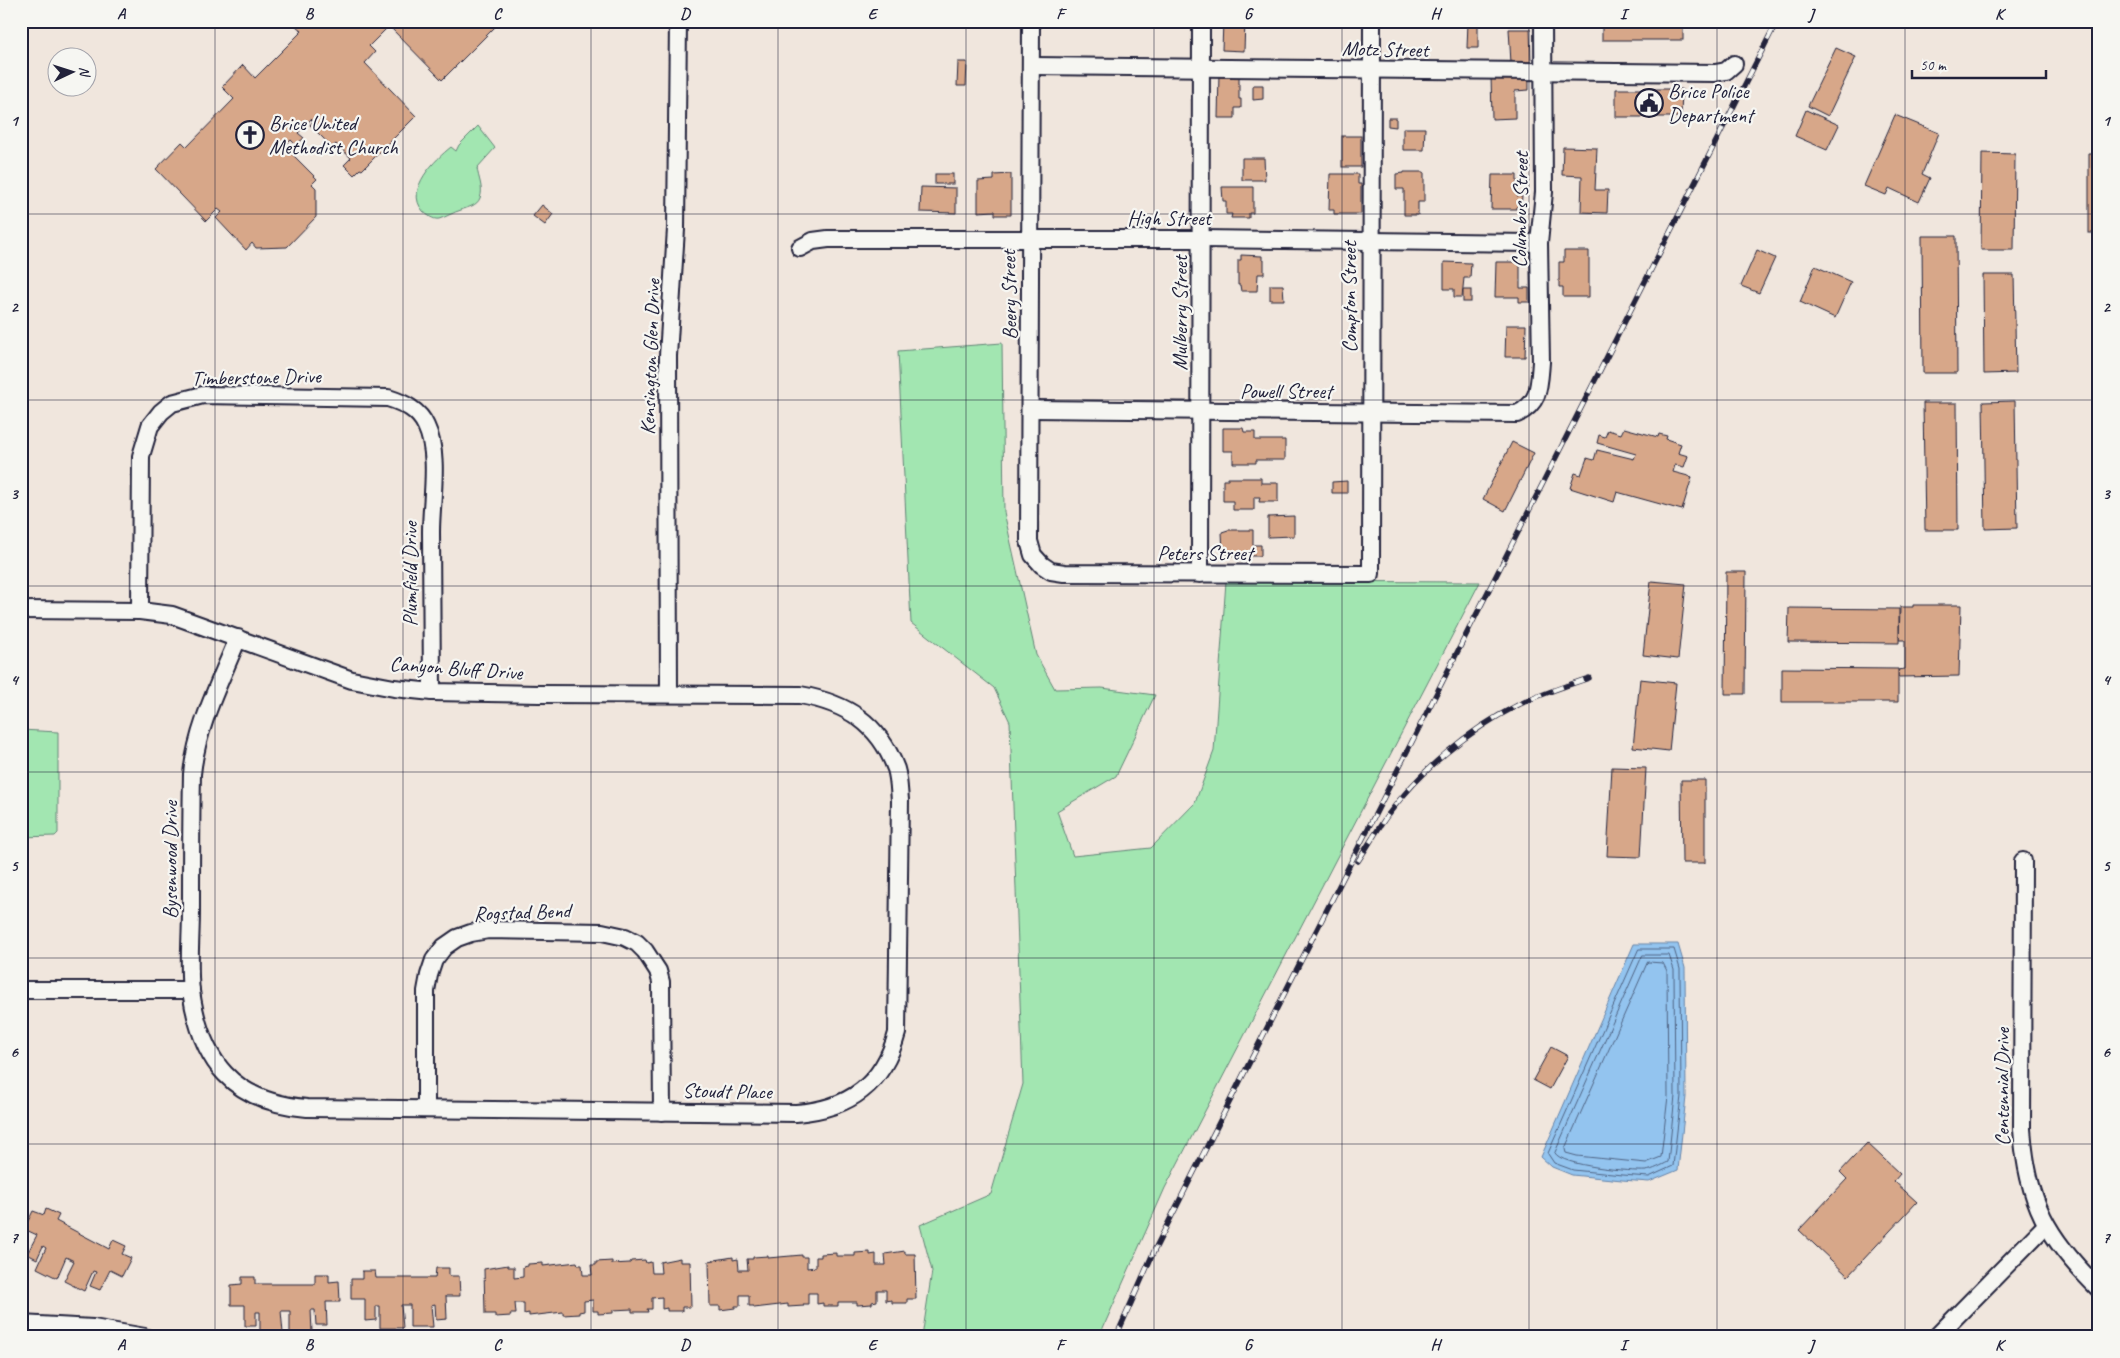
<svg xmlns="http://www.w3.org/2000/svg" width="2120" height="1358" viewBox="0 0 2120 1358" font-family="Caveat,sans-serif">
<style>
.green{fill:#a2e6b1;stroke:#628476}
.water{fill:#93c4ef;stroke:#6683a7}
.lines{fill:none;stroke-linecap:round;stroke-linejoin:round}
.shore{stroke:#4f6383;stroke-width:1}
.building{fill:#d7a789;stroke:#22223b}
.minor-casing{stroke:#22223b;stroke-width:20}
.minor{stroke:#f6f6f2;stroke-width:16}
.rail-casing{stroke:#22223b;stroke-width:5.5}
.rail{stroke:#f6f6f2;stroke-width:4;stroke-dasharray:11;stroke-linecap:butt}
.grid{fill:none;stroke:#22223b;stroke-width:1;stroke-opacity:0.55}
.labels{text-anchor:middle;stroke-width:4.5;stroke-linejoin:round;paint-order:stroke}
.street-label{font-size:21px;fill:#22223b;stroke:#f6f6f2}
.poi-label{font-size:21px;fill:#22223b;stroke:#f6f6f2;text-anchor:start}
.neatline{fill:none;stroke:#22223b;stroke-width:2}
.grid-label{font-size:16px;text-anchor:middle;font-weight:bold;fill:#22223b}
</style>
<rect width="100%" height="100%" fill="#f0e6dd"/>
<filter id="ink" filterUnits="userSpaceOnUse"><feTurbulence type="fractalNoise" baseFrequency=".02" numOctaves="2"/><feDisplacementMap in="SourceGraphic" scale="10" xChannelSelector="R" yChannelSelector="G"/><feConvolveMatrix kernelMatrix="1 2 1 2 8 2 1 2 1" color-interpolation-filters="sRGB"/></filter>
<g filter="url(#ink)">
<!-- green -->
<g class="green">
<path d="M478,126L495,148L477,168C478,177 484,189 480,198C477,206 468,207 461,210C454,212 446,217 439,219C433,220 427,215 423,211C404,189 436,159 451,147L456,151L459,145Z"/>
<polygon points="1002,343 1004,512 1036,655 1055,689 1102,688 1155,695 1116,776 1057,811 1073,856 1151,848 1195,803 1214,751 1226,581 1480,582 1165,1188 1099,1337 922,1337 932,1271 920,1225 991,1194 1023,1084 1010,722 994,688 911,623 898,351"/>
<polygon points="21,730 58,732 58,833 55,836 21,837"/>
</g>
<!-- water -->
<polygon class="water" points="1634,944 1678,944 1685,968 1686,1097 1678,1170 1649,1182 1622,1180 1572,1175 1552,1167 1541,1157"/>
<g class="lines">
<!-- shore -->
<g class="shore">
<polygon points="1639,949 1674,949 1680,969 1681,1096 1673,1166 1649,1177 1622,1175 1573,1170 1554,1163 1548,1154"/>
<path d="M1643,955H1669L1674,970L1675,1096L1668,1162C1662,1165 1653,1170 1646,1171C1631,1172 1561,1166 1555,1153Z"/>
<polygon points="1648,962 1663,963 1667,971 1668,1096 1661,1157 1646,1163 1577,1156 1566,1153 1565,1149"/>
</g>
</g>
<!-- building -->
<g class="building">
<polygon points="301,21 495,21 498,24 442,80 389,26 369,46 375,52 365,63 416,116 362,170 360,169 354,175 344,165 351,158 336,144 332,147 310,125 313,121 311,119 298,133 304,138 296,145 291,140 288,143 287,149 317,179 312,184 316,188 316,217 287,247 256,248 252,243 246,250 216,218 222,212 218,209 206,221 156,169 182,142 187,147 234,99 222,87 243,65 255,78 302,31 296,26"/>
<polygon points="907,21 931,21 931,26 907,27"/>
<polygon points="1223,21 1245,21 1244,51 1222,50"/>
<rect x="1602" y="21" width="81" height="19"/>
<polygon points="1468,22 1478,22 1478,48 1467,48"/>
<polygon points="1509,29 1530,29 1531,63 1511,63"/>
<polygon points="1836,48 1856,57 1828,116 1808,106"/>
<polygon points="958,62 967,62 966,86 957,86"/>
<polygon points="1219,73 1239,74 1239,99 1241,99 1241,108 1235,108 1235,118 1218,118"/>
<polygon points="1529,74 1529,90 1515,91 1515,118 1492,119 1491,75"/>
<polygon points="1253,85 1263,85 1263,99 1253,100"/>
<polygon points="1616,89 1682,89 1681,117 1616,117"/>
<polygon points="1806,110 1839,125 1827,150 1795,136"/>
<polygon points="1895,115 1939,133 1922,174 1930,178 1919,202 1889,188 1886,195 1864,186"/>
<polygon points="1388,118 1396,118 1396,127 1388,126"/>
<polygon points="1403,128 1425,128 1424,150 1403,150"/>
<rect x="1342" y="136" width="19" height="31"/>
<polygon points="1563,147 1597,148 1595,190 1608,190 1607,213 1581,212 1582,176 1562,175"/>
<polygon points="1982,153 2015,154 2014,250 1981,250"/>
<rect x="2089" y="154" width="10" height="79"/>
<polygon points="1242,158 1264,158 1265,180 1242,180"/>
<polygon points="1404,172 1424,172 1424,202 1418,202 1418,215 1404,215 1404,189 1396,189 1396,174 1404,173"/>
<rect x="935" y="174" width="18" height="10"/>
<polygon points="1011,174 1011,215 995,215 995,211 978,212 978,181 994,180 994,175"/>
<polygon points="1330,174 1358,174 1358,184 1361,184 1361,214 1334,214 1334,210 1329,210"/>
<polygon points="1492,175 1517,175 1517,196 1522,196 1521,207 1516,207 1516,209 1491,209"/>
<polygon points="921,187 956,188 956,213 920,212"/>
<polygon points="1222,187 1253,187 1253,213 1249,213 1249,218 1231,218 1232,214 1226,214 1226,201 1223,201"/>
<polygon points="542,205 553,214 545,225 533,216"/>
<polygon points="1922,236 1956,236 1957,373 1923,373"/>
<polygon points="1757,250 1775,258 1759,293 1741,286"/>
<polygon points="1564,251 1589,251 1589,297 1563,297 1563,287 1559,287 1559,262 1564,262"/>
<polygon points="1241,255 1262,256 1262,260 1264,260 1264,274 1258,274 1257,291 1241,291 1240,285 1238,285 1238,260 1241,260"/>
<polygon points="1444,262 1471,263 1470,278 1464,278 1462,297 1454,297 1454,289 1444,289"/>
<polygon points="1496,262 1520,262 1520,288 1529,288 1529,302 1519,302 1519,297 1495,297"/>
<polygon points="1815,266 1851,282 1835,318 1800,302"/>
<polygon points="1983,275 2014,275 2016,373 1984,374"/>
<polygon points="1270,285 1283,285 1284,300 1270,300"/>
<rect x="1463" y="290" width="8" height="12"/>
<polygon points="1506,325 1526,325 1525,357 1505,357"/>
<polygon points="2015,401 2017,528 1985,529 1983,402"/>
<polygon points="1923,403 1957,403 1958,530 1925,530"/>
<polygon points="1223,428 1243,428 1244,432 1255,432 1255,440 1285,440 1285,460 1256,460 1256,463 1233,463 1233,451 1223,451"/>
<polygon points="1624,428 1658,437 1659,434 1667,436 1666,439 1681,444 1678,453 1688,456 1684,467 1675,465 1673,472 1692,477 1682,510 1617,492 1614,502 1570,488 1575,473 1581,475 1587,458 1594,460 1597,450 1634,459 1636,454 1597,443 1599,435 1605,437 1608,430 1621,434"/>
<polygon points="1512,442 1534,453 1505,511 1483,499"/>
<polygon points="1228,478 1261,478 1261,483 1278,483 1278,502 1259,502 1260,497 1254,497 1254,510 1233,510 1233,501 1223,501 1223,480 1228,480"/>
<polygon points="1347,481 1347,493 1332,493 1332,482"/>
<polygon points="1294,516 1294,536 1268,537 1268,517"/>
<polygon points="1228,530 1253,530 1253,545 1261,545 1261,556 1228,556 1228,553 1223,553 1222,532"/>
<polygon points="1726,572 1746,572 1745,694 1725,694"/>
<polygon points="1651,581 1686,584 1678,659 1643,655"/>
<polygon points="1913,605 1961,605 1959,676 1898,677 1898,670 1905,669 1905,640 1899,640 1900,607 1913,607"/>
<polygon points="1789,608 1899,609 1899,643 1788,642"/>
<polygon points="1782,668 1898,669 1898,702 1782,702"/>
<polygon points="1640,679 1676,683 1669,751 1633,747"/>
<polygon points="1612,767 1646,768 1641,857 1607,856"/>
<polygon points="1681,780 1705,780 1705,863 1682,863"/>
<polygon points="1551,1047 1568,1056 1550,1089 1533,1080"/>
<polygon points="1867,1143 1900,1174 1894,1181 1917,1202 1848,1276 1799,1230 1847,1179 1840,1172"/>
<polygon points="46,1209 59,1215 56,1221 109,1249 113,1240 126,1246 122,1254 131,1258 122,1276 110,1270 100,1290 90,1286 96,1272 93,1271 84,1291 64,1281 74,1261 66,1257 57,1278 37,1268 46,1248 43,1246 37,1259 27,1254 37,1235 24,1229 33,1211 44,1215"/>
<polygon points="905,1251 905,1254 915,1254 916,1299 907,1299 907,1303 892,1303 892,1300 886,1301 886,1290 877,1290 877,1301 872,1302 872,1304 857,1305 857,1302 838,1302 838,1306 823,1306 823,1303 817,1304 817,1293 808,1293 808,1304 803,1304 804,1306 788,1307 788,1304 754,1308 754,1306 749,1306 749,1295 740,1295 740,1306 735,1306 735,1308 720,1310 720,1306 710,1306 709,1261 733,1257 733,1260 738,1259 739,1270 748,1270 747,1259 753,1259 753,1257 768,1256 768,1258 802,1255 802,1257 807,1257 807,1268 816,1267 816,1257 821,1257 821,1254 836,1253 836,1256 855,1256 855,1253 870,1252 870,1255 876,1254 876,1265 886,1265 885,1254"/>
<polygon points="680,1258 680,1262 690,1262 691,1307 682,1307 682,1311 667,1311 667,1308 662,1309 662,1297 652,1298 652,1309 647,1309 648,1312 632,1312 632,1309 613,1310 613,1313 598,1314 598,1311 593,1311 593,1300 584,1301 584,1311 579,1312 579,1314 563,1315 563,1312 529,1316 529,1313 524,1314 524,1303 515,1303 516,1314 510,1314 511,1316 495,1317 495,1314 485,1314 484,1269 508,1265 508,1267 514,1267 514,1278 523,1277 523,1267 528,1266 528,1264 543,1263 543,1266 577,1262 578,1265 582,1265 583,1275 592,1275 591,1265 596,1265 596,1262 612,1261 612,1264 630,1263 631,1261 645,1260 646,1263 651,1262 652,1273 661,1273 660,1262"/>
<polygon points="436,1268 449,1268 449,1276 459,1276 460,1296 446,1296 447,1319 436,1320 435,1304 431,1305 433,1327 410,1327 410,1305 401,1305 403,1328 380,1328 380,1306 376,1306 376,1320 365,1321 365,1299 351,1299 351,1279 362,1279 362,1271 375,1271 376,1278 435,1278"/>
<polygon points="315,1274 329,1274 329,1282 339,1281 340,1302 326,1302 327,1325 316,1325 315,1310 311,1310 312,1332 290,1333 290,1311 281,1311 283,1333 260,1334 260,1312 256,1312 256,1326 245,1326 245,1305 231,1305 231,1285 242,1284 242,1277 255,1277 255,1284 315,1284"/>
</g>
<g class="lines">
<defs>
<g id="minor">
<polyline points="1031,21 1029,541 1033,555 1042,565 1051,571 1064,573 1371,574 1372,21"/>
<polyline points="1032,66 1715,73 1726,71 1734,64"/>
<polyline points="800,248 813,241 828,239 1202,239 1539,243"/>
<path d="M1030,409L1517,414C1540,403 1539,386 1541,362L1539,243L1544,192L1543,21"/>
<polyline points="1200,574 1201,21"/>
<path d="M21,610L140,611L172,615L352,680L394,688L432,692L539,694L800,695C846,703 879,723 896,769C899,779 899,790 900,800L897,1033C883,1085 849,1109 796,1113L307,1108C233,1102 201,1062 191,991C188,965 191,937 191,911C191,865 191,819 192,774C197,726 220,682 238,638"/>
<path d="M140,611L141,456L150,426L161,412L172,403L203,395L388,398C404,403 419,410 426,426C440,455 431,500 431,532C431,585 432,638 432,692"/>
<polyline points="669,694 668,356 676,229 678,21"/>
<path d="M2023,861L2022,1129C2027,1202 2047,1238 2099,1289"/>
<polyline points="21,990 191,990"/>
<polyline points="426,1109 426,991 429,975 434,960 444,947 457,938 471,933 488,930 602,932 625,937 637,943 645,951 658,971 661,982 662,1112"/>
<polyline points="21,1324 93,1328 145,1337"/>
<polyline points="1936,1337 2046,1225"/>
</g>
</defs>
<!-- minor casing -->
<use href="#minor" class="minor-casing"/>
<!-- minor -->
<use href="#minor" class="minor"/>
<defs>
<g id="rail">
<path d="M1358,861C1368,846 1377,830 1387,816C1421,770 1467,731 1518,705C1541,694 1565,686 1589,678"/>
<polyline points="1116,1337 1155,1249 1777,21"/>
</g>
</defs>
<!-- rail casing -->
<use href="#rail" class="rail-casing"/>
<!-- rail -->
<use href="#rail" class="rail"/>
</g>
</g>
<!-- grid -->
<path class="grid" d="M215,21V1337M403,21V1337M591,21V1337M778,21V1337M966,21V1337M1154,21V1337M1342,21V1337M1529,21V1337M1717,21V1337M1905,21V1337M21,214H2099M21,400H2099M21,586H2099M21,772H2099M21,958H2099M21,1144H2099"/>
<!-- icons -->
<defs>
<symbol id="civic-ring" viewBox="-11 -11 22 22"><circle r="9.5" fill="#f6f6f2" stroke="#22223b" stroke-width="1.5"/><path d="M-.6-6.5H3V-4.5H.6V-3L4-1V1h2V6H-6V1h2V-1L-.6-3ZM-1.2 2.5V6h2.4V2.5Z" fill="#22223b"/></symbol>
<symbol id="church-ring" viewBox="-11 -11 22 22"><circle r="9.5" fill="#f6f6f2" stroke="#22223b" stroke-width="1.5"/><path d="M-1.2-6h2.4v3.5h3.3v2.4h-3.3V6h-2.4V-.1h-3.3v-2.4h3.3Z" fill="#22223b"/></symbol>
</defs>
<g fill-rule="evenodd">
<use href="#civic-ring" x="1633" y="87" width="32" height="32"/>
<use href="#church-ring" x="234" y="119" width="32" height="32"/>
</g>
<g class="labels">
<!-- street labels -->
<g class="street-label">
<text transform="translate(1385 49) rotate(1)" y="7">Motz Street</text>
<text transform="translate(1520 210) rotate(-89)" y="7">Columbus Street</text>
<text x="1169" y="225">High Street</text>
<text transform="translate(1009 295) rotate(-91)" y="7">Beery Street</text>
<text transform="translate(1349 297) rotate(-90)" y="7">Compton Street</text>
<text transform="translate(1180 313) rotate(-90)" y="7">Mulberry Street</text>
<text transform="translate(650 357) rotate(-88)" y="7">Kensington Glen Drive</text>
<text transform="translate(256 377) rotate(-1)" y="7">Timberstone Drive</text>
<text x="1286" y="398">Powell Street</text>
<text x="1205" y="560">Peters Street</text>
<text transform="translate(410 574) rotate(-90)" y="7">Plumfield Drive</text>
<text transform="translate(456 668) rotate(4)" y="7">Canyon Bluff Drive</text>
<text transform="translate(170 860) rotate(-90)" y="7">Bysenwood Drive</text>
<text transform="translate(522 912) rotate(-2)" y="7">Rogstad Bend</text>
<text transform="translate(2002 1087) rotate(-90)" y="7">Centennial Drive</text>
<text transform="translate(727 1091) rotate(1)" y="7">Stoudt Place</text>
</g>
<!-- poi labels -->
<g class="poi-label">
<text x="1668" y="98">Brice Police<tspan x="1668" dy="24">Department</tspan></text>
<text x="269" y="130">Brice United<tspan x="269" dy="24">Methodist Church</tspan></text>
</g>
</g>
<!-- margin -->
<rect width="2120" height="1358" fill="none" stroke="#f6f6f2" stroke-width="55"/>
<!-- north arrow -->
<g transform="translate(72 72) rotate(86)"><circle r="24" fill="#f6f6f2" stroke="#a1a1a9"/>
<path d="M0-4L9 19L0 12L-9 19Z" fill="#22223b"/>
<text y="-8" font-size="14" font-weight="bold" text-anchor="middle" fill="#22223b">N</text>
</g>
<!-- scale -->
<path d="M1912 70v8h134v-8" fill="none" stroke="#22223b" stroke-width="2.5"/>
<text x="1920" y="70" font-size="15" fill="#22223b" stroke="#f6f6f2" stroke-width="4" paint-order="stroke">50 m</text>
<rect x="28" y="28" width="2064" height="1302" class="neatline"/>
<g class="grid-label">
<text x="121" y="19">A</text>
<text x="309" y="19">B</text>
<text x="497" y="19">C</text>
<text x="685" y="19">D</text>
<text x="872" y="19">E</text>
<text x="1060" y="19">F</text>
<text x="1248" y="19">G</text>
<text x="1435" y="19">H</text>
<text x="1623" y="19">I</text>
<text x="1811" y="19">J</text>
<text x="1999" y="19">K</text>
<text x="14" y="126">1</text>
<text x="2106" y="126">1</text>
<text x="14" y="312">2</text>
<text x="2106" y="312">2</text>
<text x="14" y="499">3</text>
<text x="2106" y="499">3</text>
<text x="14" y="685">4</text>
<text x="2106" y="685">4</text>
<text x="14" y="871">5</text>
<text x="2106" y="871">5</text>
<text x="14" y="1057">6</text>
<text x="2106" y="1057">6</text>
<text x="14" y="1243">7</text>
<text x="2106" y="1243">7</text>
<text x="121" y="1350">A</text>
<text x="309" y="1350">B</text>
<text x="497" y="1350">C</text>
<text x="685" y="1350">D</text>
<text x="872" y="1350">E</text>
<text x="1060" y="1350">F</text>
<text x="1248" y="1350">G</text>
<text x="1435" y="1350">H</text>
<text x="1623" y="1350">I</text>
<text x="1811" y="1350">J</text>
<text x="1999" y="1350">K</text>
</g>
</svg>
